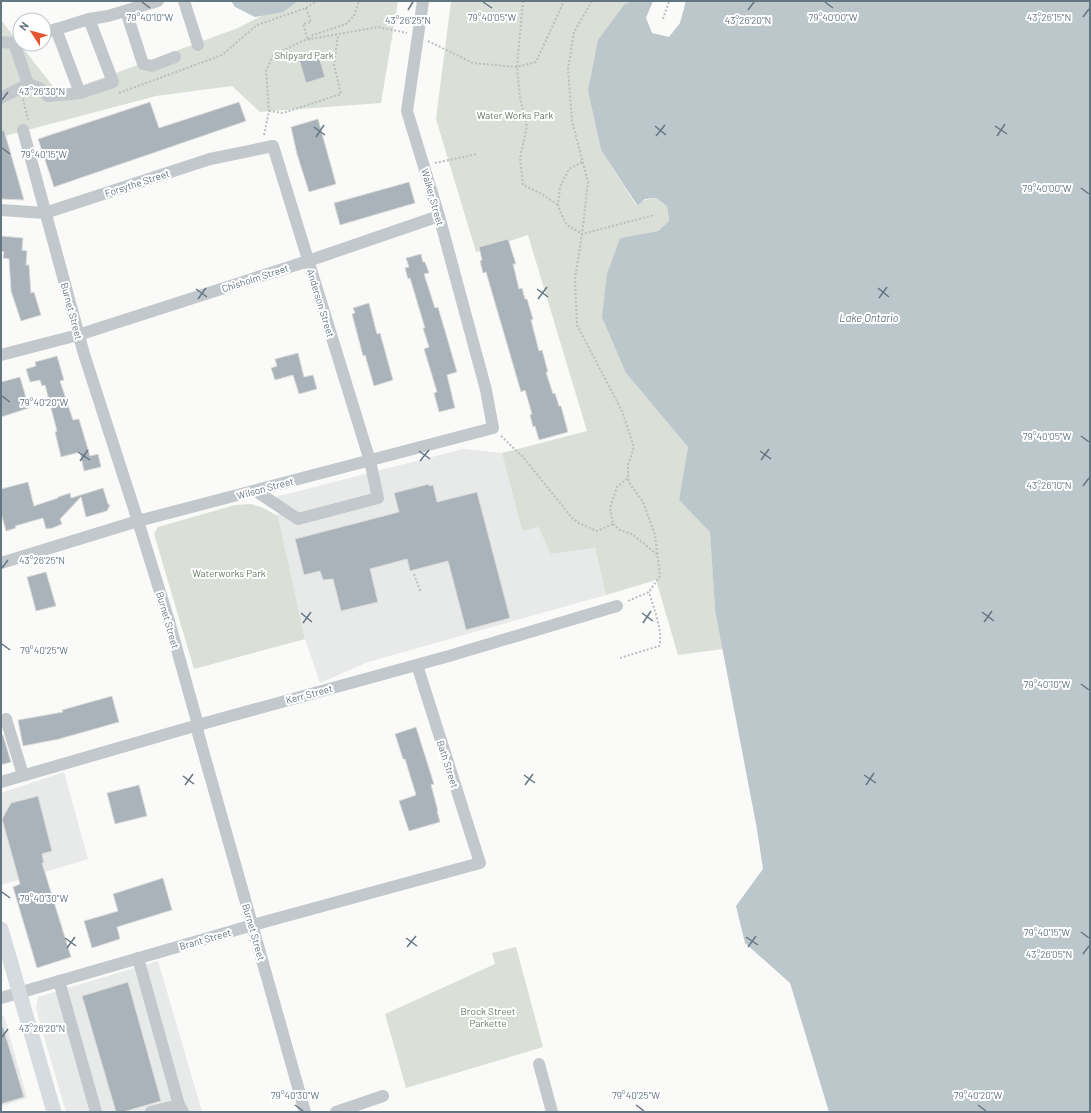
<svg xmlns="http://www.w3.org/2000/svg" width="1091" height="1113" viewBox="0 0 1091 1113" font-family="Barlow,sans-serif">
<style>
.built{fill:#e8e9e9}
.green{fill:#dadfd7}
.water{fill:#bbc7cb}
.building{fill:#aab3b9;stroke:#dcdcda}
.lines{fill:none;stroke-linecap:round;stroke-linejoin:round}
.path{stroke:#bbbfc2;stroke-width:2;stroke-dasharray:2 2;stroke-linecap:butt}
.minor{stroke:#c3c8cc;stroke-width:12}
.major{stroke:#d6dbdf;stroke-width:15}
.ticks{fill:none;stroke:#657683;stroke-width:1.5}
.labels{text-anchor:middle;stroke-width:4;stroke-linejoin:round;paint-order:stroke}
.park-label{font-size:10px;fill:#687a64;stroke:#fff}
.street-label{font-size:10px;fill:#657683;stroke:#fff}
.water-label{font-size:11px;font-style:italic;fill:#60757c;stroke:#fff}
.ticks-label{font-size:10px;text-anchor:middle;fill:#657683;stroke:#fff;stroke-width:4;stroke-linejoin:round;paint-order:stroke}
</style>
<rect width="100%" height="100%" fill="#fafaf8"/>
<!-- built -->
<g class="built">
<polygon points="463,449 502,453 522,531 538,527 551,554 595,548 606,595 368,662 320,683 305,639 278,516 275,497"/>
<polygon points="64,772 88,859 1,885 1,793"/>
<polygon points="158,961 202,1112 66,1112 36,1009 38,997"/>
<polygon points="4,1016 27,1098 1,1106 1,1017"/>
</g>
<!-- green -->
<g class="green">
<polygon points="291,1 398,1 381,103 260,112 232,86 156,96 1,137 1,20 59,94 238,28"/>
<polygon points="451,1 633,1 624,6 588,91 601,150 636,205 640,204 645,200 656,198 667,206 669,221 658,231 620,238 626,373 688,447 679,500 710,531 715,610 723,649 678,655 656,580 606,595 595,548 551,554 538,527 522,531 502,453 587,431 528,235 476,252 436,119"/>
<polygon points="251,504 261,507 278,516 305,639 194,669 154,534 158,527 235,505"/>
<polygon points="516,947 543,1047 406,1088 385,1014 495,964 492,953"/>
</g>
<!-- water -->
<g class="water">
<polygon points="231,1 298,1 283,12 255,17 235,7"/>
<polygon points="633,1 653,1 646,18 652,33 669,37 680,23 686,1 1090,1 1090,1112 829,1112 790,983 745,943 736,906 763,869 757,829 715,610 710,532 679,500 688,447 626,373 602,317 607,274 620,238 658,231 669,221 667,206 656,198 645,199 640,204 637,205 601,150 588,91 598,40 624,5"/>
</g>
<!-- building -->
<g class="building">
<polygon points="317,50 325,77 306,83 298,56"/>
<polygon points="150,102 159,128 239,102 246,121 54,187 38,139"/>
<polygon points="318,119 336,184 309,192 297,154 291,127"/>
<polygon points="4,130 24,200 1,199 1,131"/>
<polygon points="409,182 415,203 340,225 334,203"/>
<polygon points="1,236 23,238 22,250 27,251 26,265 29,265 31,293 34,292 41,315 21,321 11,291 9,259 3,258 4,252 1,251"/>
<polygon points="508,239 516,264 513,264 519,289 522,288 525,299 527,299 533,319 531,320 539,351 542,350 548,372 546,372 553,394 555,393 559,406 561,406 568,432 539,440 535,426 533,427 530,415 532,414 525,390 521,392 486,272 483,273 480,261 482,260 479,247"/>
<polygon points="421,254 423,262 425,262 429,273 424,274 435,308 438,307 457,372 447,375 455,408 439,412 434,393 437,392 424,349 429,347 423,328 425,328 410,278 408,279 405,268 409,267 406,258"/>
<polygon points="369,303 377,334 380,333 393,380 374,386 365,355 363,356 352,314 355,313 353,308"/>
<polygon points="298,353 304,377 313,375 317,389 299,394 293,375 275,380 271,368 277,366 275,359"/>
<polygon points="57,356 64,380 60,381 73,420 79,419 90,456 98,454 101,467 84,471 80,452 61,457 55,432 57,431 45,385 42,386 40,380 30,382 26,369 36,366 35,362"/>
<polygon points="20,377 29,408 1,417 1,382"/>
<polygon points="28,482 34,506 58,498 58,497 70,493 71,498 103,488 108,504 110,505 107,511 86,517 81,497 60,519 62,524 50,529 50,528 46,529 43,518 15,526 16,528 6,531 1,513 1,489"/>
<polygon points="429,484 429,486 433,485 437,502 477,492 510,618 466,630 448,561 410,571 407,559 370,569 378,602 341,611 333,579 323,580 320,571 304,575 295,539 399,512 394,493"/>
<polygon points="46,572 56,606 36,611 27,577"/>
<polygon points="112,696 119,722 59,739 23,746 18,720 63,712 62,710"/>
<polygon points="416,727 434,784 431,785 438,811 437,811 440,822 409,831 399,801 416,795 405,759 403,759 395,734"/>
<polygon points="1,735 3,735 11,762 1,765"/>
<polygon points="139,785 147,816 115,824 107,793"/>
<polygon points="38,796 52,851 42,854 44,863 42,863 71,957 37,968 13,887 20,884 2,819 11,803"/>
<polygon points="163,878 172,910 117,927 120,939 92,948 84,921 118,911 113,894"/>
<polygon points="128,982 161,1101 123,1112 116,1112 82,996"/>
<polygon points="1,1027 3,1027 24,1097 1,1104"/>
</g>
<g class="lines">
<!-- path -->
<g class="path">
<polyline points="523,1 517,67 536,62 564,1"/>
<polyline points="592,1 574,32 568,69 572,121 588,182 582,234 654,215"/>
<polyline points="306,8 311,22 303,24 308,40"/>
<polyline points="663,19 669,1"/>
<polyline points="309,39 313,35 346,24 354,16 359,1"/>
<polyline points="428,41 473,63 517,67 520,98 527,126 520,158 523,185 540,193 558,205"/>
<polyline points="119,93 222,55 257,25 306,8 317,1"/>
<polyline points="23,99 28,120"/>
<polyline points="269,111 283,113 341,94 334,65 338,35"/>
<polyline points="264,135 269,111 266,71 273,55 305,40 378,27 407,33"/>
<polyline points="582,162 569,169 560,187 558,205 561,214 567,225 582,234 575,279 577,325 622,411 634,447 628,465 628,478 630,484 643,502 655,535 660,576 649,592 628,601"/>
<polyline points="435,163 477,154"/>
<polyline points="501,436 523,457 573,519 579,523 597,531 613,524 610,508 617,487 628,478"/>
<polyline points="613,524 620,530 632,534 658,555"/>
<polyline points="414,574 421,593"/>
<path d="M620,658L659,646C664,634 653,606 649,592"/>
</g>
<!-- minor -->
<g class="minor">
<polyline points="184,1 198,45"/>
<polyline points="126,11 143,64 152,66 175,57"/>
<polyline points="56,29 80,93"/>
<polyline points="44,33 89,19 108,16 158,1"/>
<polyline points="1,42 14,43 20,41"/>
<polyline points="28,84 39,88 48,96 80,93 113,82 89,19"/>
<polyline points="1,98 28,84 14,43"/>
<polyline points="23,130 84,354 138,521 169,621 198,725 198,733 305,1112"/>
<polyline points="1,210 45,213 210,159 273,146 370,461 378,498 298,519 256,491"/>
<polyline points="1,355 78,335 308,261 439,216"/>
<polyline points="1,563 138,521 493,428 486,390 439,216 407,111 423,1"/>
<polyline points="6,719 23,775"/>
<polyline points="1,782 198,725 449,656 617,606"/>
<polyline points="138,958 179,1105 183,1112"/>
<polyline points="59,981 96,1112"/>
<polyline points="1,998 253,925 480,863 417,665"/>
<polyline points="539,1064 552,1112"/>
<polyline points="151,1112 179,1105"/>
<polyline points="336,1112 383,1096"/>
</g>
<!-- major -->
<polyline class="major" points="1,929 54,1112"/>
</g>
<!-- ticks -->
<path class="ticks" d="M142,2L150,8M483,2L492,8M825,2L833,8M408,10L413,2M748,10L754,2M1083,17L1089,9M2,100L8,92M655,126L666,135M995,126L1007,134M314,127L325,135M656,136L665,125M997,136L1005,124M316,137L324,125M2,148L10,154M1081,188L1089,194M878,288L889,297M196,289L207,297M537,289L548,297M879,298L887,287M198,299L206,288M538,299L547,287M2,396L10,402M1081,436L1089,442M419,451L430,459M760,451L771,459M78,452L90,460M761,460L769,449M80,461L88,450M420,461L429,450M1083,486L1089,478M2,568L8,560M982,612L994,621M301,613L312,622M642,613L653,621M984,622L992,611M303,623L311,612M643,623L651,611M2,644L10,650M1081,684L1089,690M524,775L535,783M864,775L876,783M183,776L194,784M185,785L193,774M525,785L533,774M866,785L874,773M2,892L10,898M1081,932L1089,938M746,937L758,945M65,938L76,946M406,938L417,946M407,947L416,936M748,947L756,936M67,948L75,937M1083,954L1089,946M2,1037L8,1029M295,1105L303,1111M636,1105L644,1111M978,1105L986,1111"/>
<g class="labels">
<!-- park labels -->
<g class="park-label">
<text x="304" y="59">Shipyard Park</text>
<text x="515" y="119">Water Works Park</text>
<text x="229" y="577">Waterworks Park</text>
<text x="488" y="1015">Brock Street<tspan x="488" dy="12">Parkette</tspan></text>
</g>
<!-- street labels -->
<g class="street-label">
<text transform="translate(137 183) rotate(-18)" y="4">Forsythe Street</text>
<text transform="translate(433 197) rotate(74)" y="4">Walker Street</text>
<text transform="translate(255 278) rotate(-18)" y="4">Chisholm Street</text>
<text transform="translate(321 303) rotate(73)" y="4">Anderson Street</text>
<text transform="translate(72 311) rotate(75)" y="4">Burnet Street</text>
<text transform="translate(265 488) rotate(-15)" y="4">Wilson Street</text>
<text transform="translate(168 620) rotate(74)" y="4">Burnet Street</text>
<text transform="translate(309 694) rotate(-15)" y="4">Kerr Street</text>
<text transform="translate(448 764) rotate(72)" y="4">Bath Street</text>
<text transform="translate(254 932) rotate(74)" y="4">Burnet Street</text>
<text transform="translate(205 939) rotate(-16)" y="4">Brant Street</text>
</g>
<!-- water labels -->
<g class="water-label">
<text x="869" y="322">Lake Ontario</text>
</g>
</g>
<g class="ticks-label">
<text x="1049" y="21">43°26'15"N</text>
<text x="150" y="21">79°40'10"W</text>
<text x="492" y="21">79°40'05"W</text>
<text x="833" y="21">79°40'00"W</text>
<text x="408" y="24">43°26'25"N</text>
<text x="748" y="24">43°26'20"N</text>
<text x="42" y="95">43°26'30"N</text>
<text x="44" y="158">79°40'15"W</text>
<text x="1047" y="192">79°40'00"W</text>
<text x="44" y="406">79°40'20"W</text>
<text x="1047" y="440">79°40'05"W</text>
<text x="1049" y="489">43°26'10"N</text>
<text x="42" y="564">43°26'25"N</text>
<text x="44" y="654">79°40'25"W</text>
<text x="1047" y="688">79°40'10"W</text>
<text x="44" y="902">79°40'30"W</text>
<text x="1047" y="936">79°40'15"W</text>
<text x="1049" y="958">43°26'05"N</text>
<text x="42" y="1032">43°26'20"N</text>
<text x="295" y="1099">79°40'30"W</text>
<text x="636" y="1099">79°40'25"W</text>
<text x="978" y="1099">79°40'20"W</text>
</g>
<!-- border -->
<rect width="1091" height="1113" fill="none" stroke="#657683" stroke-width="4"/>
<!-- north arrow -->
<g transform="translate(32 32) rotate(306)"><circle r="19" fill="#ffffff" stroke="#c1c8cd"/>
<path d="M0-3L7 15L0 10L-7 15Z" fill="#e4572e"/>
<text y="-6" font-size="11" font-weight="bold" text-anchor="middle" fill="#657683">N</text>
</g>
</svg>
